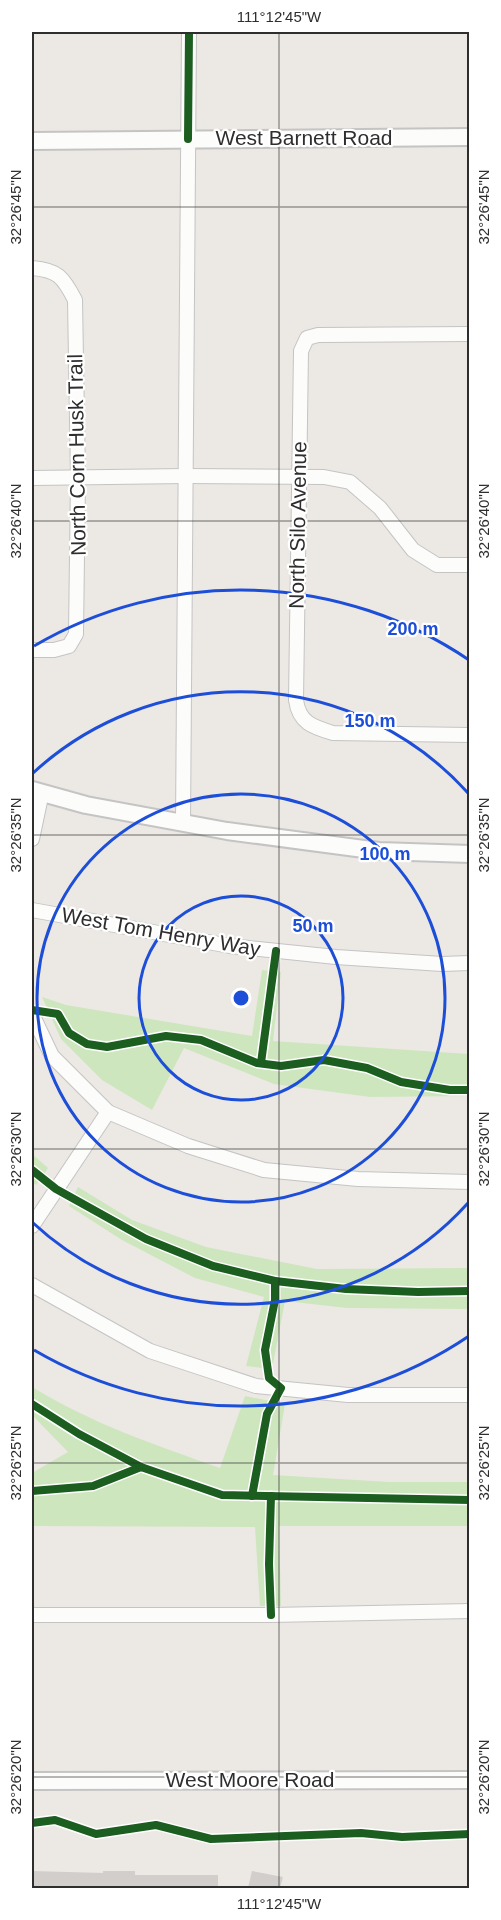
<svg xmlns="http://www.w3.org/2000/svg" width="501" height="1920" viewBox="0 0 501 1920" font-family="Helvetica,sans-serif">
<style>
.green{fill:#cee6be}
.building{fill:#d1cecb}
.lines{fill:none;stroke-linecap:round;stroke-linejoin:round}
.minor-casing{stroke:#c5c4c5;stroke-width:16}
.tertiary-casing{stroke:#c5c4c5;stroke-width:20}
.minor{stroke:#fcfcfb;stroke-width:14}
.tertiary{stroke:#fcfcfb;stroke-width:16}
.cycleway-casing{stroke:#fff;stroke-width:11}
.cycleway{stroke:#1b5e20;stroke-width:8}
.ticks{fill:none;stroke:#2e2e2e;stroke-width:1.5;stroke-opacity:0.45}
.ring{fill:none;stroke:#1d4ed8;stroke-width:3}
.labels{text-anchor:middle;stroke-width:4.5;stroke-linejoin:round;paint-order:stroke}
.street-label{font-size:21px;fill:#2e2e2e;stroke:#fff}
.centre{fill:#1d4ed8;stroke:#fff;stroke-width:3}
.ring-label{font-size:18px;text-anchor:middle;font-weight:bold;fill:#1d4ed8;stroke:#fff;stroke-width:4.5;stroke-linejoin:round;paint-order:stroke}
.neatline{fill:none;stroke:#2e2e2e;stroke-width:2}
.ticks-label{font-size:15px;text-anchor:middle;fill:#2e2e2e}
</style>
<rect width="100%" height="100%" fill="#ece8e4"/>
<!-- green -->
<g class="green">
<polygon points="262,970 281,972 273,1041 469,1054 469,1096 370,1097 274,1084 184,1048 152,1110 102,1080 61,1039 42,997 66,1005 252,1036"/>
<polygon points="32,1154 48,1168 36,1185 32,1182"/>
<polygon points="78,1187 132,1220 206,1247 317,1269 469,1268 469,1309 347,1308 285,1301 272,1369 246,1366 264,1297 195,1278 122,1240 69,1206"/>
<path d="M32,1387C90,1423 156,1445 220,1468L245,1396L285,1404L273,1475L389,1482H469V1526H279L281,1606H260L255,1527L32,1526V1473L68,1452L32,1415Z"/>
</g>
<!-- building -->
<g class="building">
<polygon points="32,1871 103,1873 103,1871 135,1871 135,1875 218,1875 218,1888 32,1888"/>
<polygon points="252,1871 283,1877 280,1888 248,1888"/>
</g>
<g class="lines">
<defs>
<g id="minor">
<path d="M32,268C58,270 63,277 75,300L78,478L76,634L69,646L54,650H32"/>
<path d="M470,334L318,335L307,338L301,351L296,700C299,723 313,727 333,733L470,735"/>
<polyline points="32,478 186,476 324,477 350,482 380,508 413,550 437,565 470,565"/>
<polyline points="183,823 189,32"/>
<polyline points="32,839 42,792"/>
<polyline points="32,910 230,946 336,957 442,964 470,963"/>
<polyline points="32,1014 52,1056 108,1112 188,1146 264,1170 358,1179 470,1182"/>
<polyline points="32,1226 108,1112"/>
<polyline points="32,1285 150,1351 256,1386 348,1395 470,1395"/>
<polyline points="32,1615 271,1615 470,1611"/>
</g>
<g id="tertiary">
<polyline points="32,141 470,137"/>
<polyline points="32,790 86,805 227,831 379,851 470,854"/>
<polyline points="32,1781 470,1780"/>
</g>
</defs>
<!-- minor casing -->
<use href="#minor" class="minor-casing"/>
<!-- tertiary casing -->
<use href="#tertiary" class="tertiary-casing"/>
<!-- minor -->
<use href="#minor" class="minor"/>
<!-- tertiary -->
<use href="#tertiary" class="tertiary"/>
<defs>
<g id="cycleway">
<polyline points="188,139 189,32"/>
<polyline points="32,1010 58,1014 69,1033 87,1044 107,1047 166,1036 201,1040 257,1063 281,1066 324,1060 367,1068 401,1082 450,1090 470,1090"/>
<polyline points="261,1063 276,951"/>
<polyline points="32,1170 56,1189 146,1239 213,1266 275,1281 346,1289 418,1292 470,1291"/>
<polyline points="32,1404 79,1434 141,1467"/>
<polyline points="32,1491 93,1486 141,1467 222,1495 470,1500"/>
<polyline points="252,1496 267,1414 281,1388 269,1378 265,1350 275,1300 275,1281"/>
<polyline points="271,1496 269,1564 271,1615"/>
<polyline points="32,1823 55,1820 96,1834 156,1825 211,1839 361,1833 402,1837 470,1834"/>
</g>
</defs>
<!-- cycleway casing -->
<use href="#cycleway" class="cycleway-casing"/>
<!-- cycleway -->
<use href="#cycleway" class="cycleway"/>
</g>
<!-- ticks -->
<path class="ticks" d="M279,32V1888M32,207H470M32,521H470M32,835H470M32,1149H470M32,1463H470M32,1777H470"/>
<!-- distance rings -->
<g class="ring">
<circle cx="241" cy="998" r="102"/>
<circle cx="241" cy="998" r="204"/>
<path d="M468 1203A306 306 0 0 1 32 1222M32 774A306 306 0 0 1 468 793"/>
<path d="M469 1336A408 408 0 0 1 34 1350M34 646A408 408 0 0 1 469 660"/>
</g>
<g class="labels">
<!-- street labels -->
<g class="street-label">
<text x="304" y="145">West Barnett Road</text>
<text transform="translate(77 455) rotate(-91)" y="7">North Corn Husk Trail</text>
<text transform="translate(298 525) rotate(-89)" y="7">North Silo Avenue</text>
<text transform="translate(161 932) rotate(10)" y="7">West Tom Henry Way</text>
<text x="250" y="1787">West Moore Road</text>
</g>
</g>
<circle cx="241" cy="998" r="9" class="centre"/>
<g class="ring-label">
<text x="413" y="635">200 m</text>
<text x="370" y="727">150 m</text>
<text x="385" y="860">100 m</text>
<text x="313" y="932">50 m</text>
</g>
<!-- border -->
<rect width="501" height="1920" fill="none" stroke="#ffffff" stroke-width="66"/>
<rect x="33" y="33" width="435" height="1854" class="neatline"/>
<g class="ticks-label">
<text x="279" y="22">111°12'45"W</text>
<text transform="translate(16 207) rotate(-90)" y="5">32°26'45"N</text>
<text transform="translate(484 207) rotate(-90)" y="5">32°26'45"N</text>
<text transform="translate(16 521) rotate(-90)" y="5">32°26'40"N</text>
<text transform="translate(484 521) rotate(-90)" y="5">32°26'40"N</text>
<text transform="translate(16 835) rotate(-90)" y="5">32°26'35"N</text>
<text transform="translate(484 835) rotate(-90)" y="5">32°26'35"N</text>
<text transform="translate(16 1149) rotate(-90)" y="5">32°26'30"N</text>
<text transform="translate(484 1149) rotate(-90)" y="5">32°26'30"N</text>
<text transform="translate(16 1463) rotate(-90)" y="5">32°26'25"N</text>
<text transform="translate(484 1463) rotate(-90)" y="5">32°26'25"N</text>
<text transform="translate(16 1777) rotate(-90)" y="5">32°26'20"N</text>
<text transform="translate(484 1777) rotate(-90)" y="5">32°26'20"N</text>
<text x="279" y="1909">111°12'45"W</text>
</g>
</svg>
